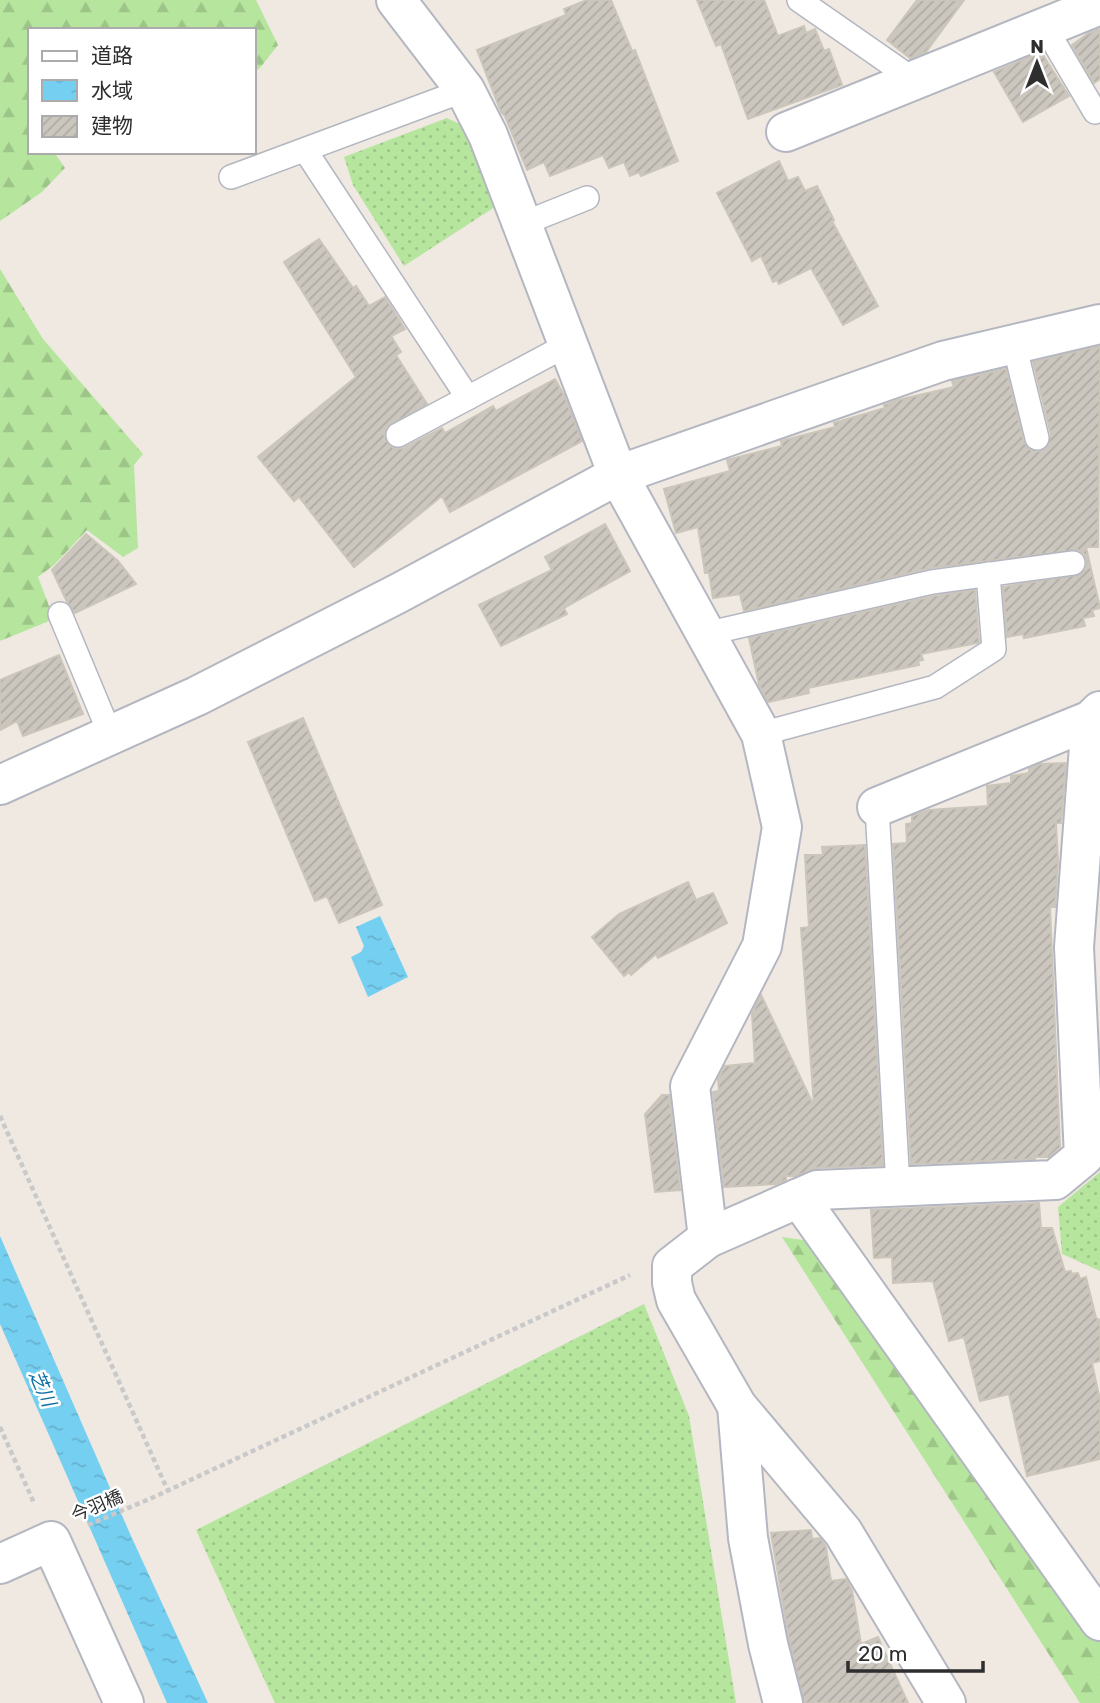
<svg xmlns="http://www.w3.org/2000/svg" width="1100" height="1703" viewBox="0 0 1100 1703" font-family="Rubik,'Noto Sans JP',sans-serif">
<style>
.grass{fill:url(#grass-dots)}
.forest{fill:url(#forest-firs)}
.water{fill:url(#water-ripples)}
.building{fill:url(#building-hatch);stroke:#cbc5ba;stroke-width:2}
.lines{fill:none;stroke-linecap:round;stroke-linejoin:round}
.service-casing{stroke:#b4b7c1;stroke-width:26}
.minor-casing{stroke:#b4b7c1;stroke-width:42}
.path{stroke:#c9c9c9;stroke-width:4.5;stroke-dasharray:5 3.5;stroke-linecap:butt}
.service{stroke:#fff;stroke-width:23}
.minor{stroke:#fff;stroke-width:38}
.labels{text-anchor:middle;stroke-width:5;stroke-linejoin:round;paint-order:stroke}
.street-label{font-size:18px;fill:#2e2e2e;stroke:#fff}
.water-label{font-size:19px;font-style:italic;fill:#0d6fa3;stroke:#fff}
</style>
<defs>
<pattern id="grass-dots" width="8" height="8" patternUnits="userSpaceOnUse" patternTransform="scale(1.75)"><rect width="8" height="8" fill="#b6e59e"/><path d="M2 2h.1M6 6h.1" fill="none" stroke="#9dc588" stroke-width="1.8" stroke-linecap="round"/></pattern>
<pattern id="forest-firs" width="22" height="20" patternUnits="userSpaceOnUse" patternTransform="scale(1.75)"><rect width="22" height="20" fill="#b6e59e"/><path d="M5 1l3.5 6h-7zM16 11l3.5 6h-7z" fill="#9dc588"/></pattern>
<pattern id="water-ripples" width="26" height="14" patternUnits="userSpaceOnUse" patternTransform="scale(1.75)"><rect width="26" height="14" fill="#75cff0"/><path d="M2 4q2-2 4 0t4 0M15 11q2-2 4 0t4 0" fill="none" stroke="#66b2ce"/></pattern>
<pattern id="building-hatch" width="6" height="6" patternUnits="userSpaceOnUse" patternTransform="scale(1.75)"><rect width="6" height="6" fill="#cbc7bf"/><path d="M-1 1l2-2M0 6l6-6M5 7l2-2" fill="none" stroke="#afaba4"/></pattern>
</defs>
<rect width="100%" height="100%" fill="#efe9e1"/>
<!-- grass -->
<g class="grass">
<polygon points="447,118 474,131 504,201 404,266 353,185 344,157"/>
<polygon points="1100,1172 1100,1271 1062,1254 1058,1207"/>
<polygon points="644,1304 689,1416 736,1703 275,1703 196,1530"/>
</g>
<!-- forest -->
<g class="forest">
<polygon points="0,0 256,0 278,45 260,68 254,72 254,30 30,30 30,152 54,152 65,168 42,192 0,221"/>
<polygon points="0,269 43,339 143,454 134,465 138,548 123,557 87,530 54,565 38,577 54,619 0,641"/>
<polygon points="782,1237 810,1241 1100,1638 1100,1703 1080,1703"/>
</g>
<!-- water -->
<g class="water">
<polygon points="380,916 408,977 368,997 351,957 361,952 364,946 356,927"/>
<polygon points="0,1236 131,1536 208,1703 167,1703 0,1324"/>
</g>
<!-- building -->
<g class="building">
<polygon points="587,0 611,0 632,51 635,50 678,161 641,176 639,172 630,176 624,162 609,168 603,155 550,176 544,162 527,170 505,116 501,112 477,50 566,15 564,9"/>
<polygon points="697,0 764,0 778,36 804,26 806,33 815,29 824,51 829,49 842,85 748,119 721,44 716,46"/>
<polygon points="917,0 964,0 926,52 910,58 887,40"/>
<polygon points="1100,29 1100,79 1094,83 1072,45 1089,33"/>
<polygon points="1041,52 1069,96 1023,122 994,72"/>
<polygon points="779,161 788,181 798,177 805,191 817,186 834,220 832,221 878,306 843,325 811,268 779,284 777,280 773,282 761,256 752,261 717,193"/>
<polygon points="319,239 353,288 356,286 369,306 385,297 405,329 391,336 401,352 396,355 427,404 387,427 384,435 390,446 397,449 404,448 442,428 445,433 493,406 496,411 555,379 564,395 582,441 450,512 442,496 354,567 299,497 294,501 258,457 356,377 284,262"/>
<polygon points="1100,346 1098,547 1086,547 1100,608 1092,610 1094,616 1083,618 1085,626 1024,638 1023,634 1007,637 1003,587 1081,574 1086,569 1087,560 1084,554 1078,550 930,568 744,611 740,594 713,598 709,573 705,573 698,527 676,533 664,489 730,471 727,460 782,446 781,441 835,427 834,423 885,408 884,405 898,400 954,387 952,381 1006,369 1024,442 1032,451 1041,451 1047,448 1051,435 1033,362"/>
<polygon points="605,524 630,571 564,608 567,614 501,646 479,605 552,570 545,557"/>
<polygon points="86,534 118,561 136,584 75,613 67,602 52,570"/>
<polygon points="975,590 979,642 977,643 921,654 923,660 918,661 919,665 808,688 809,693 768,702 759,685 749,638 934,596"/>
<polygon points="59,655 83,714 23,736 17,721 0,730 0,680"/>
<polygon points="303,718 382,905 339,923 327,896 315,901 248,742"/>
<polygon points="1066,763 1061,823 1056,823 1058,862 1055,907 1050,907 1060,1147 1049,1157 1035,1157 1035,1159 911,1164 893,844 907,843 906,824 912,823 912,816 929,810 988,806 987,786 1011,783 1011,776 1029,773 1029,769 1040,764"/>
<polygon points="865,845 883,1165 816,1168 796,1176 786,1176 786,1180 776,1184 724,1187 713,1092 719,1091 718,1079 725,1066 755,1063 752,1014 761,995 814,1106 801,928 809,927 805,855 823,855 822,847"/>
<polygon points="688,882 696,900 713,893 727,923 658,958 656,954 631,975 629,972 624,976 592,937 619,914"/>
<polygon points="662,1095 669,1095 680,1190 655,1192 645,1114"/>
<polygon points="1039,1203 1041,1228 1052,1228 1065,1272 1071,1271 1072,1274 1078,1273 1080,1279 1086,1277 1096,1318 1100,1320 1100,1361 1092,1363 1100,1400 1100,1459 1027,1476 1009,1394 980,1401 964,1337 949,1341 933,1281 893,1283 892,1257 874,1258 871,1210"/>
<polygon points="811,1530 812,1539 820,1538 826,1547 831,1581 846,1579 852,1590 861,1644 878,1637 908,1703 804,1703 789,1639 771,1533"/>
</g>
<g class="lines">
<defs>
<g id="service">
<polyline points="799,0 914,80"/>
<polyline points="1045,27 1095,112"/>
<polyline points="305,150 468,398"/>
<polyline points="231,177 465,90"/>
<polyline points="522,224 587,198"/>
<polyline points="1014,344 1037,438"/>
<polyline points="398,435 569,344"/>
<polyline points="60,614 110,734"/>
<polyline points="705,634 932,582 1073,563"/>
<polyline points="761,734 935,687 994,649 988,574"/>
<polyline points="877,807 898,1187"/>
</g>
<g id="minor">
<polyline points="396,0 465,90 488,135 618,475 761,734 782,827 762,946 690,1086 708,1238"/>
<polyline points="786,132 1100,5"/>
<polyline points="0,785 197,696 397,594 618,475 943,361 1100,324"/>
<polyline points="877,807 1091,720 1100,711"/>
<polyline points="799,1198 817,1190 1055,1180 1084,1156 1074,947 1091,720"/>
<polyline points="737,1406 748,1538 768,1644 783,1703"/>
<polyline points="0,1564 51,1541 124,1703"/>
<polyline points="946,1703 843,1532 737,1406 676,1300 672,1283 672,1266 708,1238 799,1198 1100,1621"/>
</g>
</defs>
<!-- service casing -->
<use href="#service" class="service-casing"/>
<!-- minor casing -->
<use href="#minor" class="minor-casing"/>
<!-- path -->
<g class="path">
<polyline points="0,1116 168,1491"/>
<polyline points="0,1427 34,1503"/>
<polyline points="88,1525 154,1497 630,1275"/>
</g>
<!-- service -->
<use href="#service" class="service"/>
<!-- minor -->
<use href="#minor" class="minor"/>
</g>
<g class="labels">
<!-- street labels -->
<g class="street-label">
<text transform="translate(97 1506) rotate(-23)" y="6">今羽橋</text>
</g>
<!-- water labels -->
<g class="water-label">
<text transform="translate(43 1388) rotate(66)" y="7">芝川</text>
</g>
</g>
<!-- legend -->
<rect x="28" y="28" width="228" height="126" fill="#ffffff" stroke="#ababab" stroke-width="2"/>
<rect x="42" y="51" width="35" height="10" fill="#ffffff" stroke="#ababab" stroke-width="2"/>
<text x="91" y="63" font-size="21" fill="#2e2e2e">道路</text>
<rect x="42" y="80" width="35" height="21" fill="url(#water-ripples)" stroke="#ababab" stroke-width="2"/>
<text x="91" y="98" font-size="21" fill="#2e2e2e">水域</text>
<rect x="42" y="116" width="35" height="21" fill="url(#building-hatch)" stroke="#ababab" stroke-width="2"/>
<text x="91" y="133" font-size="21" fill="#2e2e2e">建物</text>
<!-- north arrow -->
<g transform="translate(1037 63)" stroke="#ffffff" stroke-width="5" paint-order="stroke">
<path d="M0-5L12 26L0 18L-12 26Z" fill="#2e2e2e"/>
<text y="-10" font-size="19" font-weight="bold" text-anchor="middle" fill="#2e2e2e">N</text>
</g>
<!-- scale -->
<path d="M848 1661v10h135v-10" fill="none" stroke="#2e2e2e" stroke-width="3.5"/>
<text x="858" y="1661" font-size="21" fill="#2e2e2e" stroke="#ffffff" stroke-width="5" paint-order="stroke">20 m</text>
</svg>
